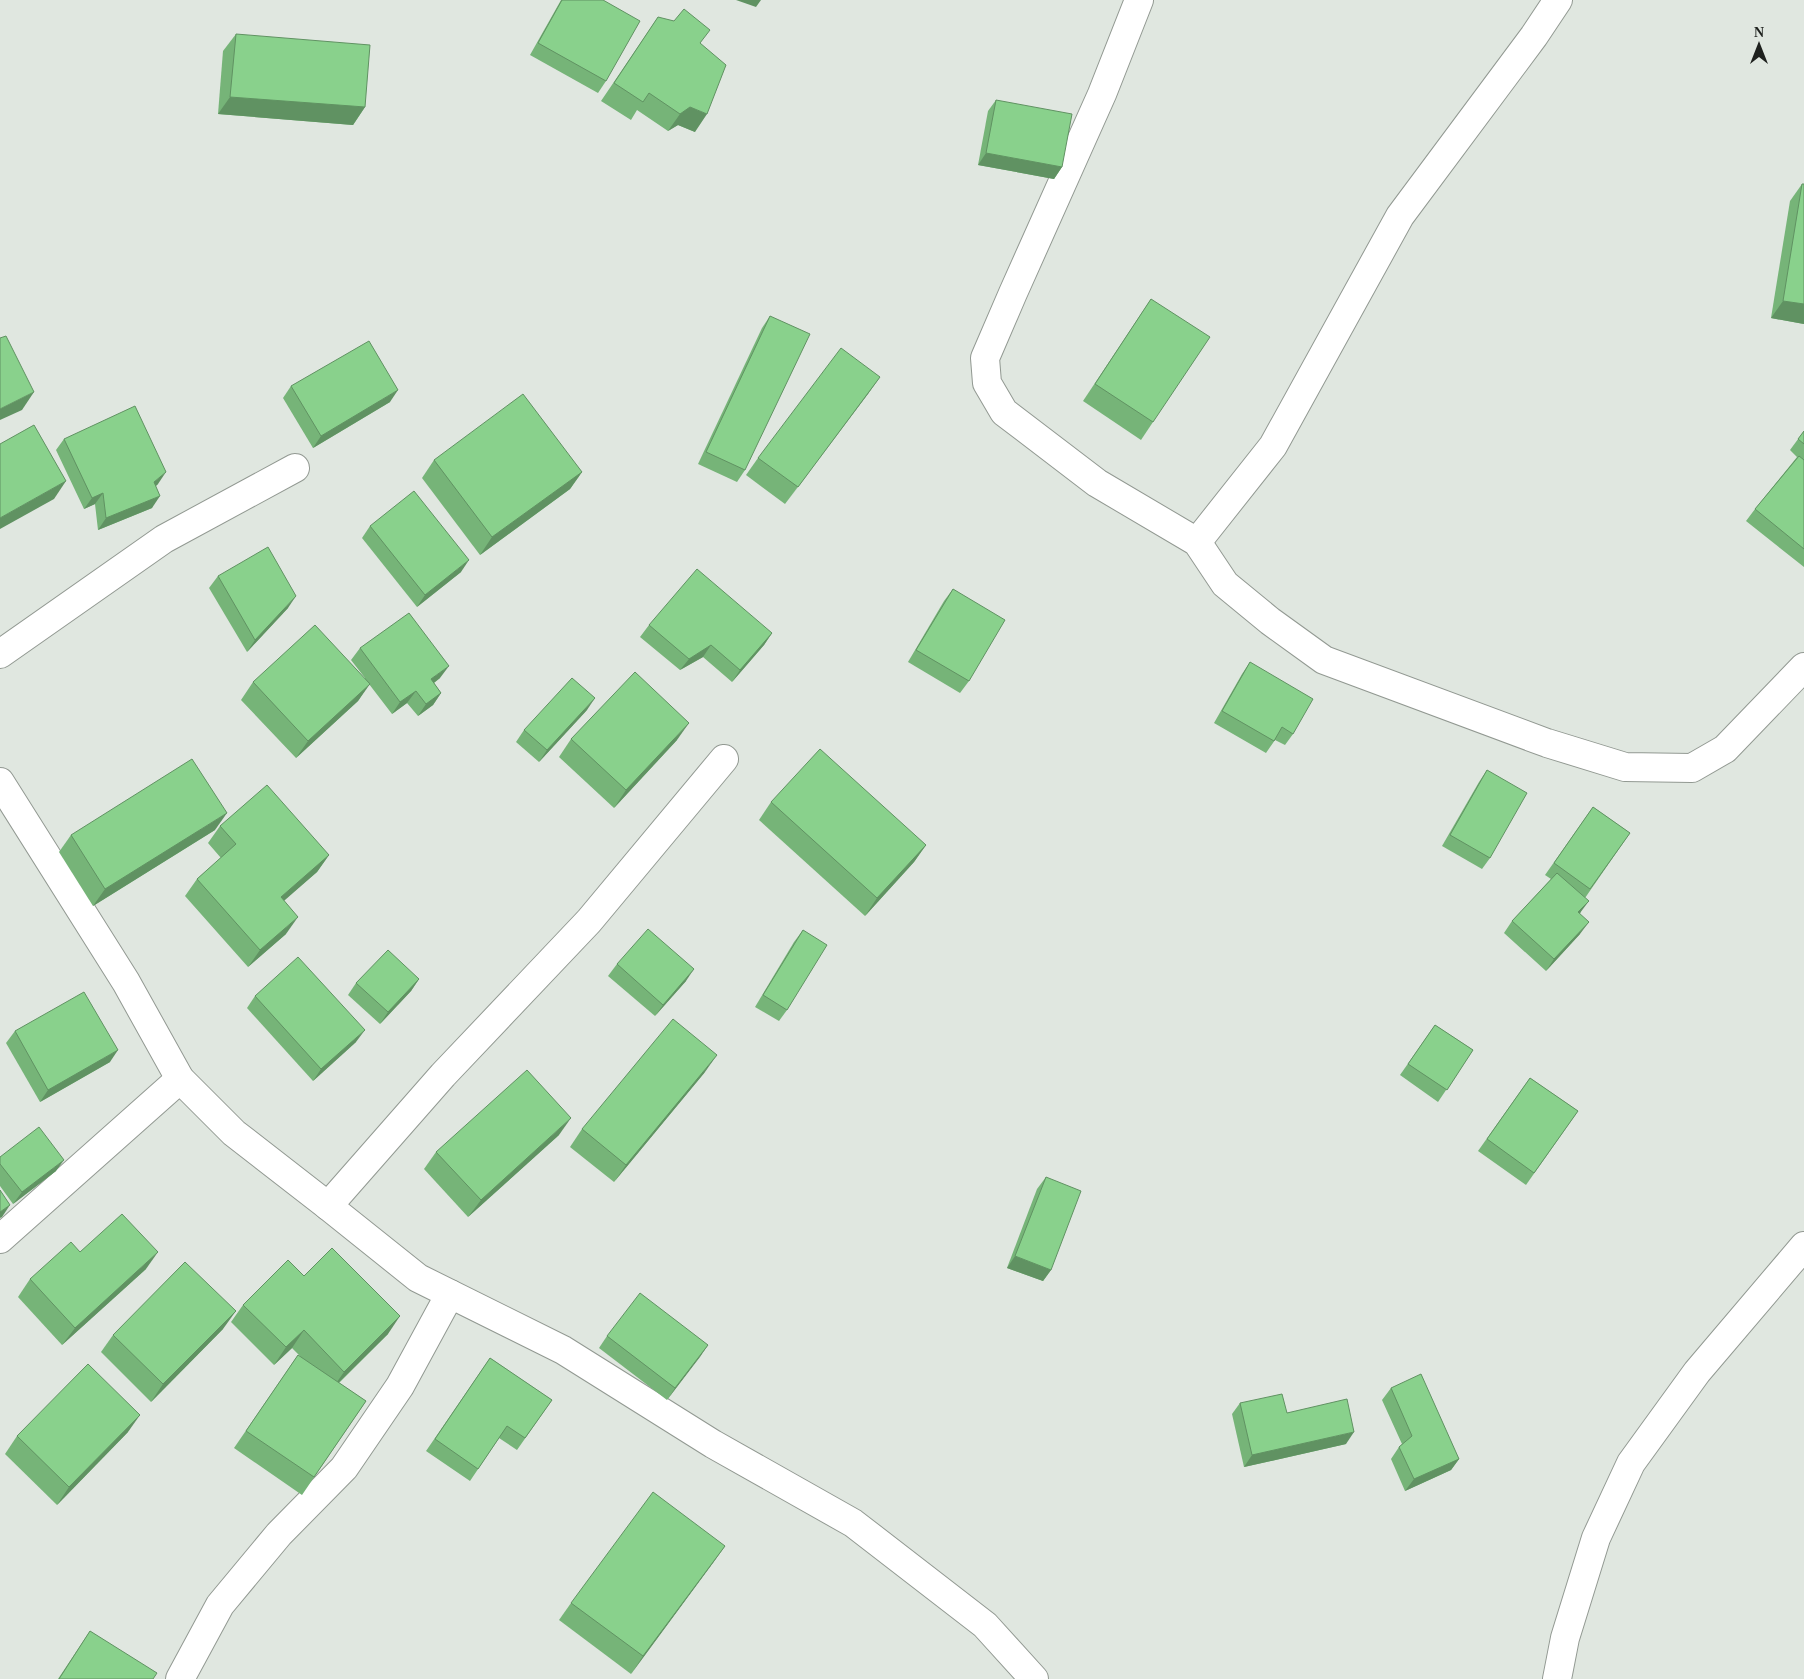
<svg xmlns="http://www.w3.org/2000/svg" width="1804" height="1679" viewBox="0 0 1804 1679" font-family="'Times New Roman',serif">
<style>
.lines{fill:none;stroke-linecap:round;stroke-linejoin:round}
.street-casing{stroke:#929992;stroke-width:30}
.secondary-casing{stroke:#929992;stroke-width:30}
.street{stroke:#fff;stroke-width:28}
.secondary{stroke:#fff;stroke-width:28}
.wall{fill:#76b478}
.shaded-wall{fill:#609262}
.building{fill:#89d18c;stroke:#609262}
</style>
<rect width="100%" height="100%" fill="#e0e7e0"/>
<g class="lines">
<defs>
<g id="street">
<polyline points="1139,0 1102,94 1013,293 985,358 987,383 1004,412 1097,483 1197,542 1225,584 1270,621 1324,660 1547,743 1625,767 1692,768 1725,749 1804,667"/>
<polyline points="1197,542 1273,446 1400,216 1534,36 1558,0"/>
<polyline points="0,654 164,539 295,468"/>
<polyline points="0,782 126,982 180,1079 234,1133 328,1206 418,1278 563,1350 713,1444 853,1523 985,1625 1034,1679"/>
<polyline points="328,1206 443,1075 589,921 724,759"/>
<polyline points="0,1239 180,1079"/>
<polyline points="180,1679 220,1605 279,1534 344,1468 400,1386 450,1294"/>
</g>
<polyline id="secondary" points="1557,1679 1565,1638 1596,1538 1631,1463 1697,1372 1804,1246"/>
</defs>
<!-- street casing -->
<use href="#street" class="street-casing"/>
<!-- secondary casing -->
<use href="#secondary" class="secondary-casing"/>
<!-- street -->
<use href="#street" class="street"/>
<!-- secondary -->
<use href="#secondary" class="secondary"/>
</g>
<!-- wall -->
<g class="wall">
<polygon points="561,0 603,0 606,81 598,93 530,55"/>
<polygon points="658,17 700,44 695,132 678,125 668,131 637,110 631,120 601,101"/>
<polygon points="236,34 365,107 353,125 218,114 223,51"/>
<polygon points="996,100 1062,167 1054,179 978,165 988,111"/>
<polygon points="1802,184 1804,184 1804,324 1771,318 1790,201"/>
<polygon points="1151,299 1153,422 1141,440 1083,401"/>
<polygon points="770,316 745,470 737,482 698,464 762,328"/>
<polygon points="880,377 785,504 746,475 758,458"/>
<polygon points="291,386 390,402 313,448 283,398"/>
<polygon points="1804,431 1804,567 1746,521 1755,509 1797,457 1790,450"/>
<polygon points="64,439 158,484 156,486 152,508 98,530 95,504 84,509 56,450"/>
<polygon points="434,460 582,472 570,489 480,555 422,478"/>
<polygon points="370,526 461,572 417,607 362,538"/>
<polygon points="218,576 288,608 247,652 209,588"/>
<polygon points="953,589 969,681 960,693 908,662 944,601"/>
<polygon points="649,625 772,633 764,645 732,682 703,657 680,670 640,637"/>
<polygon points="360,648 440,678 434,683 441,693 433,705 418,716 407,703 392,714 369,684 358,701 296,758 241,700 253,682 365,678 351,660"/>
<polygon points="1250,662 1293,734 1285,745 1275,740 1266,753 1214,723 1242,674"/>
<polygon points="587,710 539,762 516,742 524,730"/>
<polygon points="571,739 677,740 614,808 559,757"/>
<polygon points="1487,770 1490,858 1482,869 1442,846 1479,782"/>
<polygon points="771,802 926,845 914,862 865,916 759,820"/>
<polygon points="1593,807 1630,833 1585,898 1580,914 1580,934 1546,971 1504,933 1512,921 1551,879 1545,875"/>
<polygon points="220,826 329,855 317,872 284,900 286,934 248,967 185,896 197,879 221,858 208,843"/>
<polygon points="215,830 93,906 59,852 71,835"/>
<polygon points="803,930 787,1010 779,1021 755,1007 794,942"/>
<polygon points="617,964 686,981 655,1016 608,976"/>
<polygon points="419,979 411,991 380,1024 348,995 356,983"/>
<polygon points="255,996 356,1042 313,1081 247,1008"/>
<polygon points="1435,1025 1473,1050 1438,1102 1400,1075"/>
<polygon points="15,1031 110,1062 40,1102 6,1043"/>
<polygon points="705,1072 614,1182 570,1147 582,1129"/>
<polygon points="1530,1078 1578,1111 1526,1185 1478,1151"/>
<polygon points="559,1135 468,1217 424,1169 436,1152"/>
<polygon points="0,1157 56,1171 13,1204 0,1186"/>
<polygon points="1046,1177 1051,1270 1043,1281 1007,1268 1037,1189"/>
<polygon points="80,1252 146,1269 62,1345 18,1297 30,1279"/>
<polygon points="304,1276 388,1334 339,1383 366,1401 302,1495 234,1448 298,1355 301,1357 292,1348 274,1365 231,1322 243,1305"/>
<polygon points="223,1329 151,1402 101,1352 113,1335"/>
<polygon points="607,1336 708,1345 667,1400 599,1348"/>
<polygon points="490,1358 552,1400 517,1450 499,1438 470,1481 426,1451"/>
<polygon points="1391,1388 1459,1459 1451,1470 1405,1491 1391,1459 1399,1447 1402,1444 1382,1400"/>
<polygon points="1240,1403 1287,1413 1346,1444 1244,1467 1232,1414"/>
<polygon points="128,1432 57,1505 5,1454 17,1436"/>
<polygon points="725,1546 631,1674 559,1620 571,1603"/>
<polygon points="90,1631 153,1679 58,1679"/>
</g>
<!-- shaded-wall -->
<g class="shaded-wall">
<polygon points="736,0 761,0 756,7"/>
<polygon points="230,97 365,107 353,125 218,114"/>
<polygon points="690,107 707,114 695,132 678,125 668,131 680,114"/>
<polygon points="986,153 1062,167 1054,179 978,165"/>
<polygon points="1783,301 1804,304 1804,324 1771,318"/>
<polygon points="880,377 868,394 785,504 798,487"/>
<polygon points="398,390 390,402 313,448 321,436"/>
<polygon points="34,392 22,410 0,420 0,409"/>
<polygon points="166,472 158,484 146,494 154,482"/>
<polygon points="582,472 570,489 480,555 492,537"/>
<polygon points="66,481 54,499 0,529 0,518"/>
<polygon points="103,493 95,504 84,509 92,498"/>
<polygon points="160,496 152,508 98,530 106,518"/>
<polygon points="469,560 461,572 417,607 425,595"/>
<polygon points="296,596 288,608 247,652 255,640"/>
<polygon points="772,633 764,645 732,682 740,670"/>
<polygon points="711,645 703,657 680,670 689,659"/>
<polygon points="449,666 440,678 423,691 431,679"/>
<polygon points="370,684 358,701 296,758 308,741"/>
<polygon points="416,691 407,703 392,714 400,702"/>
<polygon points="441,693 433,705 418,716 426,704"/>
<polygon points="595,698 587,710 539,762 547,750"/>
<polygon points="689,723 677,740 614,808 626,790"/>
<polygon points="227,813 215,830 93,906 105,889"/>
<polygon points="926,845 914,862 865,916 877,898"/>
<polygon points="329,855 317,872 269,914 281,897"/>
<polygon points="1589,901 1580,913 1570,924 1578,912"/>
<polygon points="298,917 286,934 248,967 260,950"/>
<polygon points="1589,922 1580,934 1546,971 1554,959"/>
<polygon points="694,969 686,981 655,1016 663,1005"/>
<polygon points="419,979 411,991 380,1024 388,1012"/>
<polygon points="365,1030 356,1042 313,1081 321,1069"/>
<polygon points="118,1050 110,1062 40,1102 48,1090"/>
<polygon points="717,1055 705,1072 614,1182 626,1165"/>
<polygon points="571,1118 559,1135 468,1217 481,1200"/>
<polygon points="64,1160 56,1171 13,1204 22,1192"/>
<polygon points="10,1205 2,1217 0,1218 0,1212"/>
<polygon points="158,1252 146,1269 62,1345 75,1328"/>
<polygon points="1015,1256 1051,1270 1043,1281 1007,1268"/>
<polygon points="236,1311 223,1329 151,1402 163,1384"/>
<polygon points="400,1316 388,1334 332,1389 344,1372"/>
<polygon points="304,1330 292,1348 274,1365 286,1347"/>
<polygon points="708,1345 700,1357 667,1400 675,1388"/>
<polygon points="140,1415 128,1432 57,1505 69,1487"/>
<polygon points="1354,1432 1346,1444 1244,1467 1252,1455"/>
<polygon points="1459,1459 1451,1470 1405,1491 1414,1479"/>
<polygon points="725,1546 713,1563 631,1674 643,1656"/>
</g>
<!-- building -->
<g class="building">
<polygon points="562,0 603,0 640,21 606,81 538,43"/>
<polygon points="684,9 710,30 700,43 726,65 707,114 690,107 680,114 649,93 643,102 614,83 658,17 674,21"/>
<polygon points="236,34 370,45 365,107 230,97"/>
<polygon points="996,100 1072,114 1062,167 986,153"/>
<polygon points="1802,184 1804,184 1804,304 1783,301"/>
<polygon points="1151,299 1210,337 1153,422 1095,384"/>
<polygon points="770,316 810,334 745,470 706,452"/>
<polygon points="6,336 34,392 0,409 0,338"/>
<polygon points="369,341 398,390 321,436 291,386"/>
<polygon points="841,348 880,377 798,487 758,458"/>
<polygon points="523,394 582,472 492,537 434,460"/>
<polygon points="135,406 166,472 154,482 160,496 106,518 103,493 92,498 64,439"/>
<polygon points="34,425 66,481 0,518 0,444"/>
<polygon points="1804,431 1804,444 1798,439"/>
<polygon points="1799,456 1804,460 1804,549 1755,509"/>
<polygon points="414,491 469,560 425,595 370,526"/>
<polygon points="268,547 296,596 255,640 218,576"/>
<polygon points="697,569 772,633 740,670 711,645 689,659 649,625"/>
<polygon points="953,589 1005,620 969,681 916,650"/>
<polygon points="409,613 449,666 431,679 441,693 426,704 416,691 400,702 360,648"/>
<polygon points="315,625 370,684 308,741 253,682"/>
<polygon points="1250,662 1313,699 1293,734 1282,727 1274,741 1222,711"/>
<polygon points="635,672 689,723 626,790 571,739"/>
<polygon points="572,678 595,698 547,750 524,730"/>
<polygon points="820,749 926,845 877,898 771,802"/>
<polygon points="192,759 227,813 105,889 71,835"/>
<polygon points="1487,770 1527,793 1490,858 1450,835"/>
<polygon points="267,785 329,855 281,897 298,917 260,950 197,879 236,844 220,826"/>
<polygon points="1593,807 1630,833 1590,889 1554,863"/>
<polygon points="1557,873 1589,901 1578,912 1589,922 1554,959 1512,921"/>
<polygon points="648,929 694,969 663,1005 617,964"/>
<polygon points="803,930 827,945 787,1010 763,995"/>
<polygon points="388,950 419,979 388,1012 356,983"/>
<polygon points="298,957 365,1030 321,1069 255,996"/>
<polygon points="84,992 118,1050 48,1090 15,1031"/>
<polygon points="673,1019 717,1055 626,1165 582,1129"/>
<polygon points="1435,1025 1473,1050 1447,1090 1408,1064"/>
<polygon points="527,1070 571,1118 481,1200 436,1152"/>
<polygon points="1530,1078 1578,1111 1534,1173 1487,1139"/>
<polygon points="39,1127 64,1160 22,1192 0,1164 0,1157"/>
<polygon points="1046,1177 1081,1191 1051,1270 1015,1256"/>
<polygon points="0,1190 10,1205 0,1212"/>
<polygon points="122,1214 158,1252 75,1328 30,1279 71,1242 80,1252"/>
<polygon points="332,1248 400,1316 344,1372 304,1330 286,1347 243,1305 288,1260 304,1276"/>
<polygon points="185,1262 236,1311 163,1384 113,1335"/>
<polygon points="640,1293 708,1345 675,1388 607,1336"/>
<polygon points="298,1355 366,1401 314,1477 246,1431"/>
<polygon points="490,1358 552,1400 525,1438 507,1426 478,1469 435,1439"/>
<polygon points="88,1364 140,1415 69,1487 17,1436"/>
<polygon points="1421,1374 1459,1459 1414,1479 1399,1447 1412,1436 1391,1388"/>
<polygon points="1282,1394 1287,1413 1347,1399 1354,1432 1252,1455 1240,1403"/>
<polygon points="653,1492 725,1546 643,1656 571,1603"/>
<polygon points="90,1631 157,1673 153,1679 59,1679"/>
</g>
<!-- north arrow -->
<g transform="translate(1759 45)" stroke="#e0e7e0" stroke-width="4" paint-order="stroke">
<path d="M0-4L9 19L0 12L-9 19Z" fill="#1e211e"/>
<text y="-8" font-size="14" font-weight="bold" text-anchor="middle" fill="#1e211e">N</text>
</g>
</svg>
